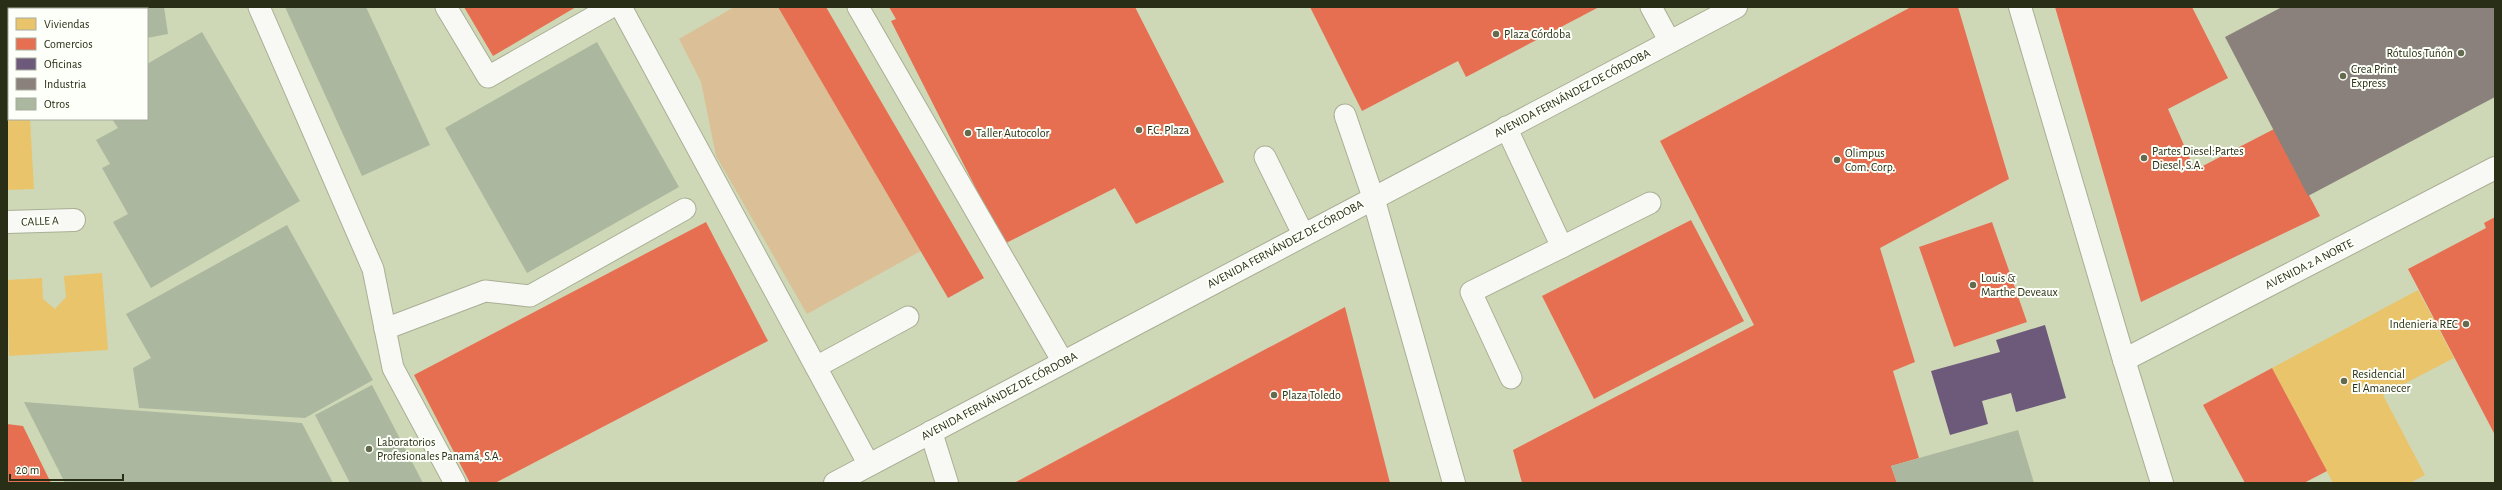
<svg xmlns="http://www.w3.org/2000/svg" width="2502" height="490" viewBox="0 0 2502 490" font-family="'Alegreya Sans',sans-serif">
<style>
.green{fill:#dbc097}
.homes{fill:#e9c46a}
.shops{fill:#e76f51}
.offices{fill:#6d597a}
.industry{fill:#8a817c}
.building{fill:#abb79e}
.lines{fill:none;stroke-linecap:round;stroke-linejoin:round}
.lane-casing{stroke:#a8af95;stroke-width:23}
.street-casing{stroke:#a8af95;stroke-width:24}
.secondary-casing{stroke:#a8af95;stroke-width:24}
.lane{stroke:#f8f9f4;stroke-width:21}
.street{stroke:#f8f9f4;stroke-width:22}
.secondary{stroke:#f8f9f4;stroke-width:22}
.poi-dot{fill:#636a4e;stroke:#fdfff9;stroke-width:1.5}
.labels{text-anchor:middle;stroke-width:4;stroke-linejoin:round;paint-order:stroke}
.poi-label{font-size:12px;fill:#292f16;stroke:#fdfff9;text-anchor:start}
.street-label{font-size:12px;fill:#292f16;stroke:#fdfff9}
</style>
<rect width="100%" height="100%" fill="#cfd8b6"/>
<!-- green -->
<polygon class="green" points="734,7 778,7 921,251 807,314 716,156 701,82 679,39"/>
<!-- homes -->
<g class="homes">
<polygon points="7,7 21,7 21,9 9,9 9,82 7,82"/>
<polygon points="7,91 9,91 9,119 30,119 34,189 7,190"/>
<polygon points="102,273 108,350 9,356 7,280 42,278 43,299 55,309 66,297 64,276"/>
<polygon points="2418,290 2454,358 2383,395 2425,475 2410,483 2333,483 2272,368"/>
</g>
<!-- shops -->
<g class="shops">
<polygon points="464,7 576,7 493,56"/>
<polygon points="778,7 826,7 984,278 948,298"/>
<polygon points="889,7 1135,7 1224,182 1136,224 1115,188 1004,244 891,21 896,19"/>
<polygon points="1310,7 1599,7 1466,77 1458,61 1362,111"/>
<polygon points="1911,7 1958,7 2009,179 1880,248 1915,362 1893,371 1919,458 1891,466 1897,483 1522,483 1513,450 1754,325 1660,141"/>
<polygon points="2055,7 2192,7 2228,78 2168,109 2195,170 2274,129 2320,216 2141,302"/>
<polygon points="2495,217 2495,435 2408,269 2486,228 2484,223"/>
<polygon points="1691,220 1744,321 1594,399 1542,296"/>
<polygon points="706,222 768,341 495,483 470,483 414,375"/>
<polygon points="1992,222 2027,322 1954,347 1919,247"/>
<polygon points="1345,307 1390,483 1014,483"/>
<polygon points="2272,368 2327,471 2304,483 2245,483 2203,405"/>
<polygon points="7,424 23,426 51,483 7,483"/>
</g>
<!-- offices -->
<polygon class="offices" points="2045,325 2066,398 2016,412 2011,393 1982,401 1988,424 1950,435 1931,371 2000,352 1996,340"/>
<!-- industry -->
<polygon class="industry" points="2282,7 2494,7 2495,97 2308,196 2225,37"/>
<!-- building -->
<g class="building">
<polygon points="76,7 164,7 168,34 147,38 147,9 77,9"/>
<polygon points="285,7 366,7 430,145 362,176"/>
<polygon points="202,32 300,201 151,288 113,222 128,214 102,168 110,164 96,140 118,128 112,119 147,119 147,64"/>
<polygon points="597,42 679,187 527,273 445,128"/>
<polygon points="287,225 373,380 305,418 139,408 133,368 151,358 126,314"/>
<polygon points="372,385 423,483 350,483 315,415"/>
<polygon points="24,402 302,423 333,483 65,483"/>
<polygon points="2018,430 2034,483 1897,483 1891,466"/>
</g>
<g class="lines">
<defs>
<g id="lane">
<polyline points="259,7 373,269 393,368 455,483"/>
<polyline points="446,7 488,77 611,7"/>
<polyline points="621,7 869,465"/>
<polyline points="858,7 1063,362"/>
<polyline points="1651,7 1670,42"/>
<polyline points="1345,115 1373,197"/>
<polyline points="1506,127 1562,247 1471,292 1511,378"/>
<polyline points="1265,157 1303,234"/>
<polyline points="1562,247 1650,203"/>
<polyline points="385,329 485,291 530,296 685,209"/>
<polyline points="816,367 908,317"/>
</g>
<g id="street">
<polyline points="2020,7 2124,360 2162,483"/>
<polyline points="1373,197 1454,483"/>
<polyline points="7,222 74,220"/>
<polyline points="2124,360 2495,168"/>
<polyline points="931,432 947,483"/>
</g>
<polyline id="secondary" points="835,483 1736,7"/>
</defs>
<!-- lane casing -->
<use href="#lane" class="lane-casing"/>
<!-- street casing -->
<use href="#street" class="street-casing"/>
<!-- secondary casing -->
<use href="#secondary" class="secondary-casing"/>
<!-- lane -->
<use href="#lane" class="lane"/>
<!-- street -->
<use href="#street" class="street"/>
<!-- secondary -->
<use href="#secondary" class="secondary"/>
</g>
<!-- markers -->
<g class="poi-dot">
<circle cx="1496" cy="34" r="4"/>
<circle cx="2461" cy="53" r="4"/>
<circle cx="2343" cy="76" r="4"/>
<circle cx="1139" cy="130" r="4"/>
<circle cx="968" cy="133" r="4"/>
<circle cx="2144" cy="158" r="4"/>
<circle cx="1837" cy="160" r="4"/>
<circle cx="1973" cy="285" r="4"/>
<circle cx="2466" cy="324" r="4"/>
<circle cx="2344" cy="381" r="4"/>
<circle cx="1274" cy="395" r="4"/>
<circle cx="369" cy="449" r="4"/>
</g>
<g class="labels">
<!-- poi labels -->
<g class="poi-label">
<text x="1504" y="38">Plaza Córdoba</text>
<text x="2453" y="57" text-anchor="end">Rótulos Tuñón</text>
<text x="2351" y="73">Crea Print<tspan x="2351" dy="14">Express</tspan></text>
<text x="1147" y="134">F.C. Plaza</text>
<text x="976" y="137">Taller Autocolor</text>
<text x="2152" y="155">Partes Diesel;Partes<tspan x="2152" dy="14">Diesel, S.A.</tspan></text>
<text x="1845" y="157">Olimpus<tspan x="1845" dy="14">Com. Corp.</tspan></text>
<text x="1981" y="282">Louis &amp;<tspan x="1981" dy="14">Marthe Deveaux</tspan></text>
<text x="2458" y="328" text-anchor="end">Indenieria REC</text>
<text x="2352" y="378">Residencial<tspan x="2352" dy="14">El Amanecer</tspan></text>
<text x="1282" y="399">Plaza Toledo</text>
<text x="377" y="446">Laboratorios<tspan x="377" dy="14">Profesionales Panamá, S.A.</tspan></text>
</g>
<!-- street labels -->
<g class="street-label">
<text transform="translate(1572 93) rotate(-28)" y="4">AVENIDA FERNÁNDEZ DE CÓRDOBA</text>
<text transform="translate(40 221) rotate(-2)" y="4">CALLE A</text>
<text transform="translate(1285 244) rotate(-28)" y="4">AVENIDA FERNÁNDEZ DE CÓRDOBA</text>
<text transform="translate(2309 264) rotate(-27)" y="4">AVENIDA 2 A NORTE</text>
<text transform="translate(999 396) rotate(-28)" y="4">AVENIDA FERNÁNDEZ DE CÓRDOBA</text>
</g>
</g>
<!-- border -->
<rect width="2502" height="490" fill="none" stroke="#292f16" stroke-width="16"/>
<!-- legend -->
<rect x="8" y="8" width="140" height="112" fill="#fdfff9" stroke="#a8ac9e"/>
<rect x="16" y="18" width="20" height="12" fill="#e9c46a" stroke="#a8ac9e"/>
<text x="44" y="28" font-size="12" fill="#292f16">Viviendas</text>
<rect x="16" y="38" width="20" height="12" fill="#e76f51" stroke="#a8ac9e"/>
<text x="44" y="48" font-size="12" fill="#292f16">Comercios</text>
<rect x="16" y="58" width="20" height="12" fill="#6d597a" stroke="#a8ac9e"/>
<text x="44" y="68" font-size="12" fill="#292f16">Oficinas</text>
<rect x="16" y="78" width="20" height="12" fill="#8a817c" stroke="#a8ac9e"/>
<text x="44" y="88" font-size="12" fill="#292f16">Industria</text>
<rect x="16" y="98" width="20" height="12" fill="#abb79e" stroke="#a8ac9e"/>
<text x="44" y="108" font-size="12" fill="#292f16">Otros</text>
<!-- scale -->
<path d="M10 474v6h113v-6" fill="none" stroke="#292f16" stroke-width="2"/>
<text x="16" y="474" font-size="12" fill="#292f16" stroke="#fdfff9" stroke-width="3" paint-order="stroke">20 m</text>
</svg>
